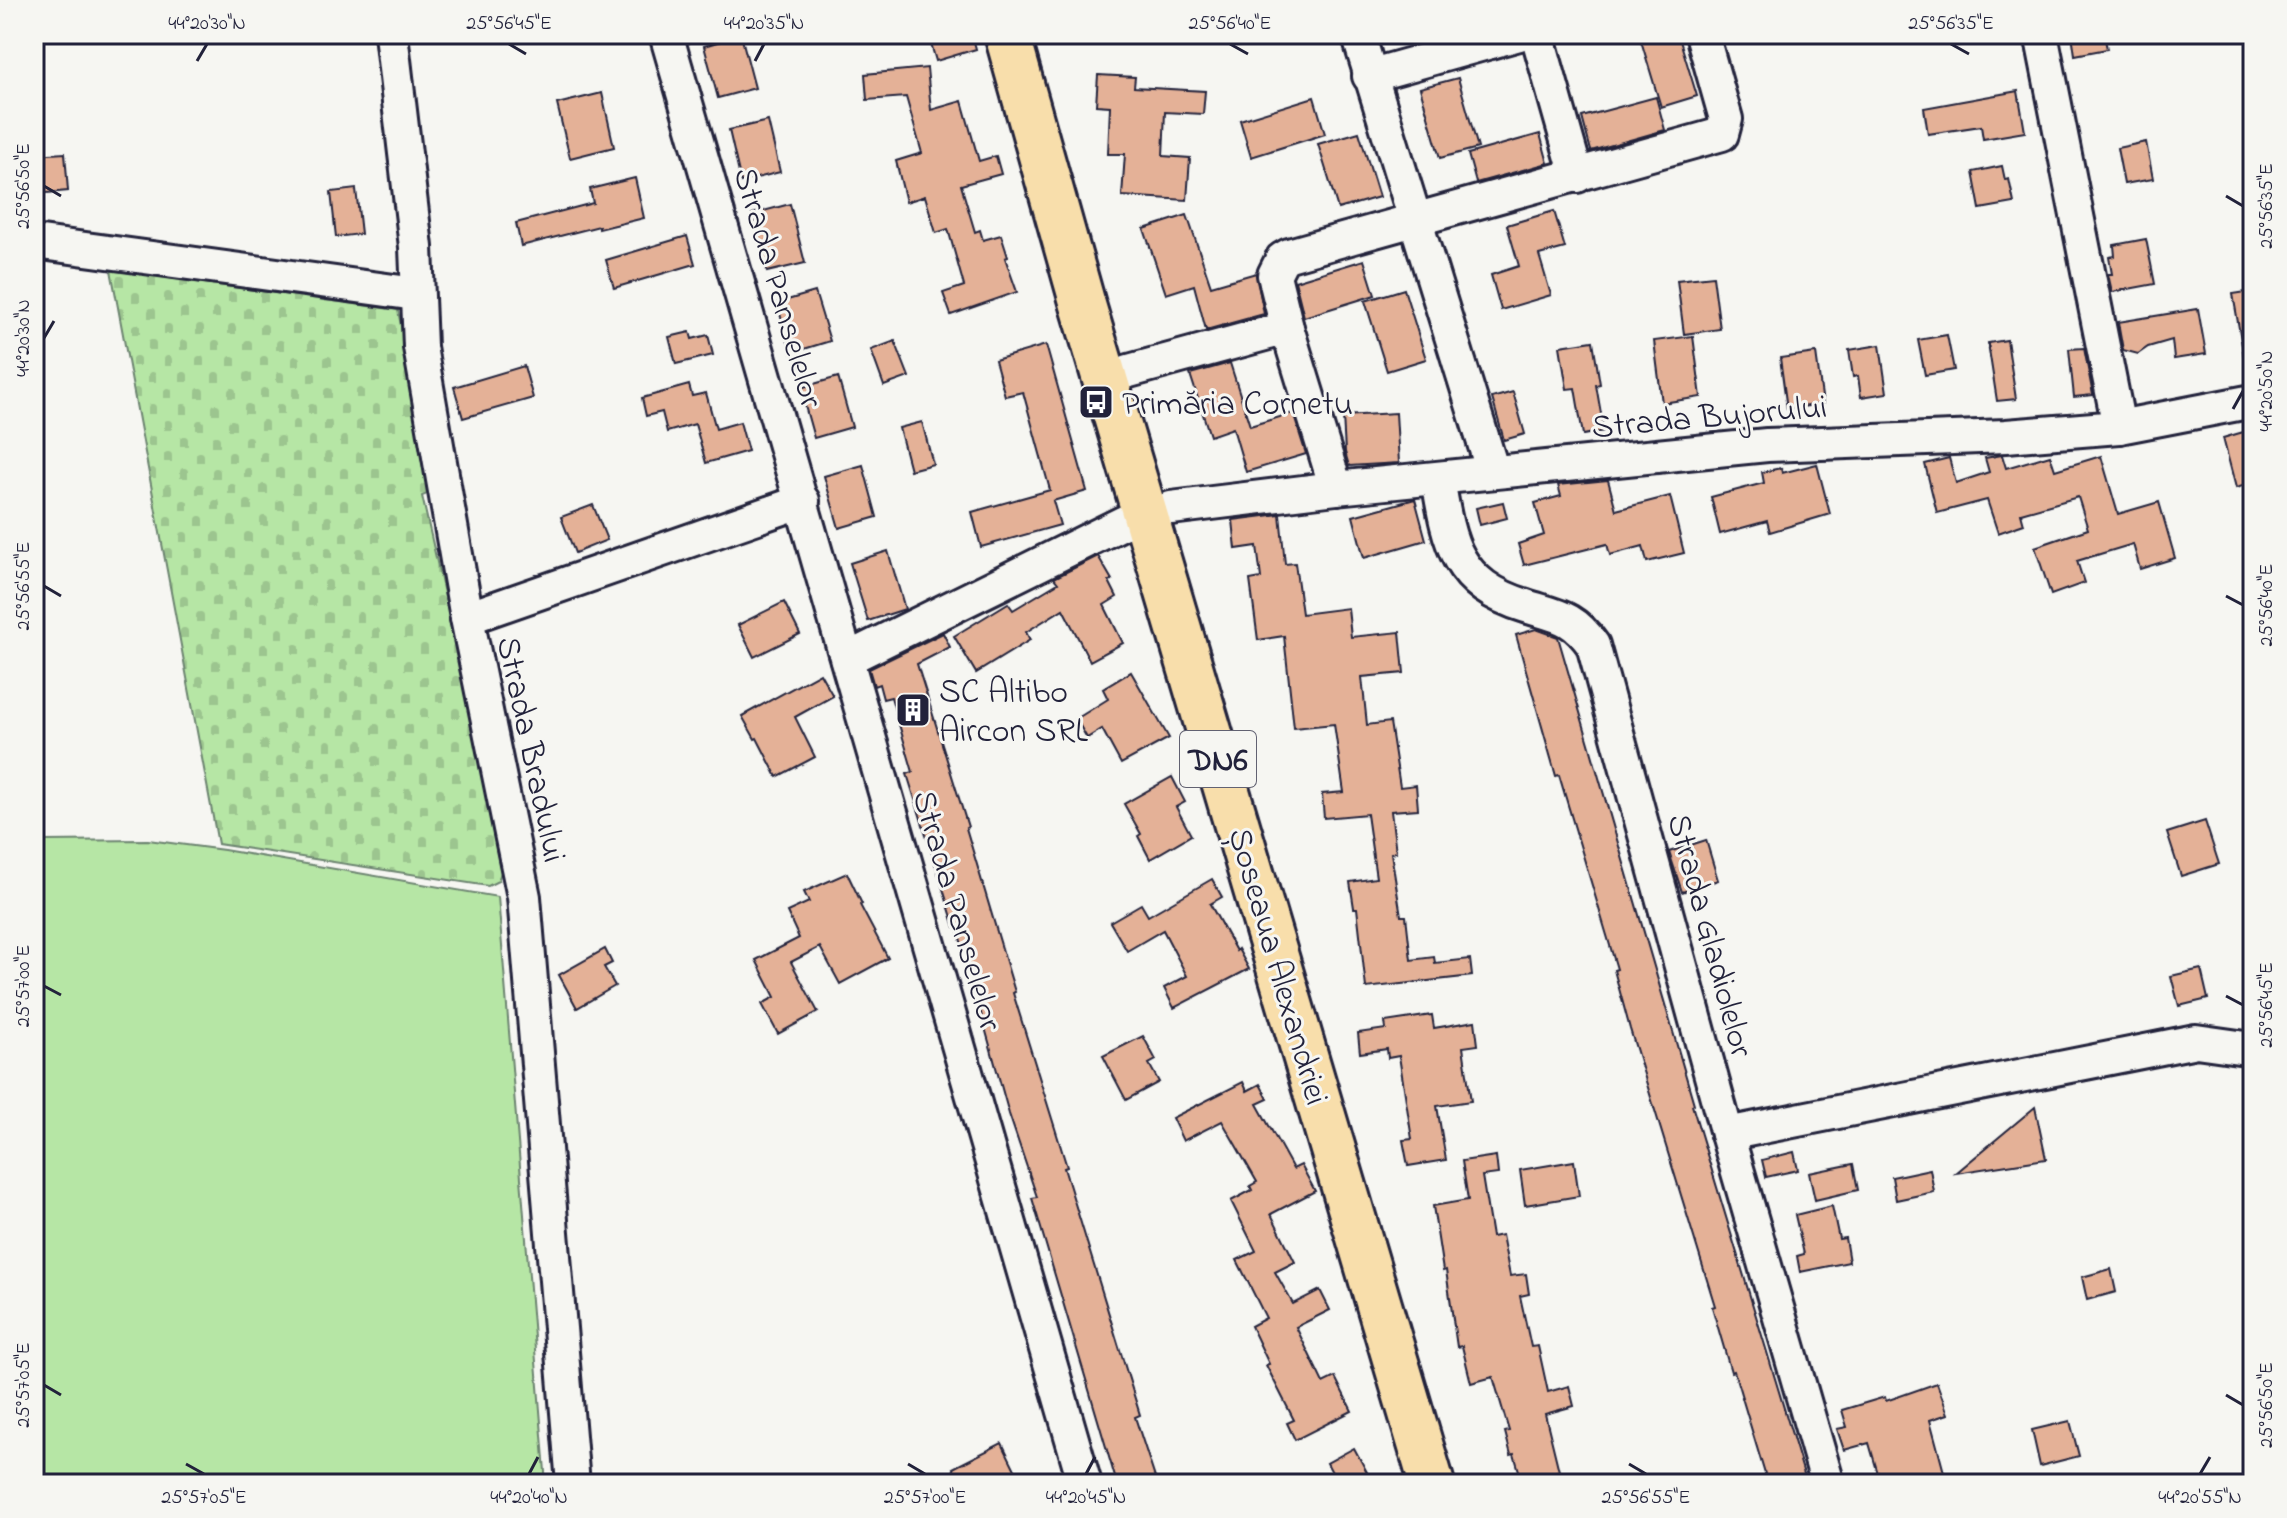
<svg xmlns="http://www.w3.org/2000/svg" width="2287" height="1518" viewBox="0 0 2287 1518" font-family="'Indie Flower',sans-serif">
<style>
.grass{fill:#b6e6a5;stroke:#6c8470;stroke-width:2}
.cemetery{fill:url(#cemetery-stones);stroke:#6c8470;stroke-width:2}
.building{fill:#e4b197;stroke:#22223b;stroke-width:2}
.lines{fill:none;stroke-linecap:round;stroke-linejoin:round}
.minor-casing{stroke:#22223b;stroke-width:38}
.highway-casing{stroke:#22223b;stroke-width:50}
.minor{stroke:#f6f6f2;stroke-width:32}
.highway{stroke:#f8deab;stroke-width:44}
.ticks{fill:none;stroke:#22223b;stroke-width:3}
.labels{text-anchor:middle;stroke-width:6;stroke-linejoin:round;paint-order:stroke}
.shield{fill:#f6f6f2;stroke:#626272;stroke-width:2}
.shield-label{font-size:32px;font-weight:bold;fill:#22223b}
.street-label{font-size:34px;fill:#22223b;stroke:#f6f6f2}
.poi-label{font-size:34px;fill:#22223b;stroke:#f6f6f2;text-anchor:start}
.neatline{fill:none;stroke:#22223b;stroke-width:3}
.ticks-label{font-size:20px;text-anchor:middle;fill:#22223b}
</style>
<defs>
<pattern id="cemetery-stones" width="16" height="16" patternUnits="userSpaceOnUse" patternTransform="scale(2)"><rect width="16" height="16" fill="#b6e6a5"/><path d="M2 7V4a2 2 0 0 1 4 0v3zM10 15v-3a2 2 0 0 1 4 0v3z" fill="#9cc58f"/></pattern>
</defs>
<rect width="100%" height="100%" fill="#f6f6f2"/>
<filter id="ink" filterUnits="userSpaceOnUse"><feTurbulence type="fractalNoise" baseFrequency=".0125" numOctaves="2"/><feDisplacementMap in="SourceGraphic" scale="16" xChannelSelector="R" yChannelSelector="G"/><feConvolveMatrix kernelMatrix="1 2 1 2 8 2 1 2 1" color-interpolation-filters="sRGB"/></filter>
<g filter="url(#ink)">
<!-- grass -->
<polygon class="grass" points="34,801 37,801 44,841 148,840 224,850 498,897 546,1484 34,1484"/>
<!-- cemetery -->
<polygon class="cemetery" points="111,270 398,310 432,492 422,496 453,633 501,872 498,881 488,886 218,844"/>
<!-- building -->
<g class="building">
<polygon points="928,34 972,34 976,49 936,61"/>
<polygon points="1639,34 1678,34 1697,96 1661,107"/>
<polygon points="2072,34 2104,34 2107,49 2075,55"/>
<polygon points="741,35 755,88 718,98 704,46"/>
<polygon points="927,68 931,110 962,101 979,161 996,156 1001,174 961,185 975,232 980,230 983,240 1001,235 1008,257 1005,258 1017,292 951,315 943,293 964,286 948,229 936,233 925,196 906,202 896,161 922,153 906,97 867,100 865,74"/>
<polygon points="1098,75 1135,77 1134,87 1205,91 1203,114 1165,112 1163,156 1190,158 1187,200 1122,196 1125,154 1108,154 1110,106 1096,105"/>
<polygon points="1458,78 1478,148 1440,158 1420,88"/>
<polygon points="2018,91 2025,132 1983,139 1981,126 1928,134 1924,108"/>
<polygon points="602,93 614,147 570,158 557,104"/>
<polygon points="1314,97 1325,134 1251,157 1240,120"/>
<polygon points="1656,97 1665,130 1591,151 1582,117"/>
<polygon points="768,121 780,172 741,182 729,130"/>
<polygon points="1359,132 1379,197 1338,209 1318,144"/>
<polygon points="1540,134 1548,163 1476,183 1468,154"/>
<polygon points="2146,142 2153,179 2124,184 2117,148"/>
<polygon points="65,153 68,191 36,194 34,155"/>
<polygon points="2002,166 2005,180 2009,179 2014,203 1980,209 1973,172"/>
<polygon points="635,178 644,218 599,229 599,226 521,246 516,223 593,203 590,189"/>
<polygon points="356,189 361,234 336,237 331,192"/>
<polygon points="790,204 805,263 767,272 752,214"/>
<polygon points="1554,211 1565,248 1539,255 1551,295 1501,310 1491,275 1519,266 1507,225"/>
<polygon points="1187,215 1211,286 1256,273 1264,314 1206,330 1194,285 1166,294 1144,229"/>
<polygon points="687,236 695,264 614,288 606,260"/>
<polygon points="2146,239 2155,284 2112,292 2108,274 2112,274 2109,257 2115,256 2114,245"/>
<polygon points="1364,260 1375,295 1304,317 1295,281"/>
<polygon points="1713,276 1720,329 1684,334 1677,280"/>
<polygon points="1404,289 1426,359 1387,371 1365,301"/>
<polygon points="2253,291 2253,356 2244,357 2233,294"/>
<polygon points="815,292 830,341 791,353 777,303"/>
<polygon points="2198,309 2206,354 2174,359 2172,340 2148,347 2138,354 2123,350 2118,322"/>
<polygon points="690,332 692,339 708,335 713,355 676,364 669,337"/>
<polygon points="1947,335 1954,370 1925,375 1918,340"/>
<polygon points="1693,336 1701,397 1662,403 1654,341"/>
<polygon points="2007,340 2016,399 1997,401 1988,343"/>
<polygon points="895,341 909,377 884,386 871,350"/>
<polygon points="1593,341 1600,384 1596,385 1604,431 1583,435 1575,388 1567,389 1560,346"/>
<polygon points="1046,345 1087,491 1053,501 1060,525 981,547 972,512 1050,490 1023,392 1005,396 995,360"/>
<polygon points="1880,345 1887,393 1861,397 1858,376 1853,377 1849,350"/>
<polygon points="2084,348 2093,395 2074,397 2069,349"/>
<polygon points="1816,353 1823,404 1787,409 1780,358"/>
<polygon points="1230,363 1250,426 1293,413 1306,454 1246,472 1233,428 1210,436 1190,374"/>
<polygon points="524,366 533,398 463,418 454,387"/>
<polygon points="838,377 852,427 814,438 800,388"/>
<polygon points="689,385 692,396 706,393 716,429 740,422 748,451 706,463 695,424 667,432 662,412 646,416 642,398"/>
<polygon points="1513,392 1525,434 1504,440 1492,398"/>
<polygon points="1396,413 1399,463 1349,466 1345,452 1343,416"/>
<polygon points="922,422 933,464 910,470 899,428"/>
<polygon points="2250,430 2253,440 2253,483 2236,488 2223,438"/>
<polygon points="2002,455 2006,468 2050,455 2055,470 2101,456 2118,514 2159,502 2175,558 2140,569 2133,544 2077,561 2084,583 2051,595 2035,547 2088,529 2078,497 2021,513 2024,524 1998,533 1987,500 1937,513 1925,464 1949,458 1956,483 1989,472 1985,458"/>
<polygon points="1817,464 1830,514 1770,532 1767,521 1720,534 1711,497 1764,483 1762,472 1781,468 1782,473"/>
<polygon points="863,465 877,517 839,528 824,476"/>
<polygon points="1608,480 1616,510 1670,496 1684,553 1647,562 1643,546 1610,555 1607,544 1524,565 1518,544 1544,535 1535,503 1561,496 1558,485"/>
<polygon points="1415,499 1426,540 1364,558 1353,516"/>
<polygon points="1503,502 1507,518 1480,525 1476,508"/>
<polygon points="593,505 607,540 575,553 561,517"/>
<polygon points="1280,514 1285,564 1295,563 1302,614 1348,608 1351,637 1400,632 1404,673 1362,677 1367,725 1390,722 1400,787 1416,785 1418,809 1391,811 1396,852 1391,853 1401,916 1406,916 1411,960 1434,957 1435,963 1470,959 1472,976 1366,988 1357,908 1354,908 1350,882 1376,878 1367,814 1324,818 1322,794 1344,792 1334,724 1294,728 1284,636 1258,640 1250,580 1261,578 1257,546 1236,549 1233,520"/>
<polygon points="888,551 905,609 868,621 850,563"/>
<polygon points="1098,556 1112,580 1109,581 1117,597 1104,605 1123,643 1090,661 1063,609 1026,632 1030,640 976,673 954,636 1008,603 1013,610 1058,583 1054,578"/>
<polygon points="784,602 800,634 754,657 738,625"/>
<polygon points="1536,629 1558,637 1694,1104 1692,1105 1807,1484 1768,1484 1734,1371 1731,1372 1712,1307 1715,1306 1630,1029 1614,970 1617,969 1559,775 1556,776 1516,635"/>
<polygon points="943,633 950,647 917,664 968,827 966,828 1015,992 1013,993 1067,1167 1064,1168 1140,1415 1135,1417 1157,1484 1117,1484 1032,1198 1037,1197 1009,1114 957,927 955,927 907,774 913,772 891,697 883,699 879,684 874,686 869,669"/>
<polygon points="1131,672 1169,738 1121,764 1102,729 1087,738 1076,719 1108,699 1103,689"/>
<polygon points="820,673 833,696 795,717 815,757 777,777 757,738 755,739 742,716"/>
<polygon points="1172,777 1185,802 1176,807 1191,835 1150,859 1138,836 1141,834 1124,804"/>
<polygon points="2205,821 2219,864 2181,876 2167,833"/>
<polygon points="1706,840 1718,880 1682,892 1669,852"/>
<polygon points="847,873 862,904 860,905 888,958 840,984 820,947 791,962 818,1012 778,1034 762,1004 775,997 756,960 799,938 787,912 809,902 804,892"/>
<polygon points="1212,879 1222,897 1210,904 1236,951 1238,949 1249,969 1174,1008 1164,988 1187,976 1163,930 1127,951 1110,922 1141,904 1148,916"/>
<polygon points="605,949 612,963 604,967 615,986 577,1008 559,975"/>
<polygon points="2201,969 2208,999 2179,1006 2171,976"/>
<polygon points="1432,1015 1434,1028 1475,1021 1478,1045 1463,1047 1471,1101 1437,1106 1446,1160 1408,1166 1403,1140 1412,1139 1399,1056 1388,1058 1387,1049 1360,1053 1358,1033 1386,1029 1385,1022"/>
<polygon points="1143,1036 1156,1060 1149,1064 1159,1082 1126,1100 1103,1056"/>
<polygon points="1243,1082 1247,1091 1260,1084 1268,1099 1257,1104 1293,1169 1301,1165 1315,1191 1271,1214 1295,1262 1275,1272 1293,1304 1320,1290 1330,1310 1296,1327 1323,1383 1335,1377 1352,1411 1295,1440 1287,1423 1294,1420 1266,1365 1269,1364 1251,1326 1266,1318 1237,1260 1256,1251 1231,1201 1252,1190 1250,1186 1257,1182 1222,1121 1183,1141 1172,1118"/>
<polygon points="2035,1107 2046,1159 1956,1173"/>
<polygon points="1794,1152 1798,1170 1766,1177 1762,1160"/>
<polygon points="1496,1156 1498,1174 1482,1176 1492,1237 1502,1235 1510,1276 1526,1274 1529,1294 1520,1296 1531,1347 1538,1346 1548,1392 1569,1386 1574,1406 1545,1414 1559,1471 1522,1481 1514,1454 1511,1455 1505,1432 1509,1431 1493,1377 1471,1383 1462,1346 1457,1347 1446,1270 1443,1271 1433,1206 1468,1200 1462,1161"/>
<polygon points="1574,1161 1579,1196 1525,1205 1520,1170"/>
<polygon points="1853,1164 1858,1190 1815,1200 1809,1173"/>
<polygon points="1930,1169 1934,1192 1896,1200 1892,1177"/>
<polygon points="1832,1206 1839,1239 1845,1238 1849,1262 1800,1272 1797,1256 1804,1254 1795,1215"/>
<polygon points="2111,1269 2116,1292 2087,1300 2082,1277"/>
<polygon points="1937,1383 1948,1414 1930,1420 1945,1476 1920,1484 1881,1484 1869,1443 1844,1450 1837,1429 1847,1427 1842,1410 1885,1397 1886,1401"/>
<polygon points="2070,1421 2079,1456 2040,1466 2032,1430"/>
<polygon points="1002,1443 1022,1484 961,1484 953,1468"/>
<polygon points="1354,1448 1367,1472 1346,1484 1338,1484 1327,1463"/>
</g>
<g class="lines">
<defs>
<g id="minor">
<polyline points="391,34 416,247 420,347 467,618 524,897 573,1484"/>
<polyline points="666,34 1085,1484"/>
<polyline points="1358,34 1493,472"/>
<polyline points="1537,34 1577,176"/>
<polyline points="2041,34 2119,427"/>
<polyline points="1369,76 1519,34"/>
<polyline points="34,242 416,294"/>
<polyline points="1287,328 1274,275 1282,259 1289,255 1722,134 1726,119 1702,34"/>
<polyline points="1129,371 1287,328 1336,488"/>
<path d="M1438,479C1449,544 1455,584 1526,606C1557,616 1573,616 1593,645L1727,1134L1828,1484"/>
<polyline points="1171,508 1336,488 1767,445 2006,436 2119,427 2253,401"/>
<polyline points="467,618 803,501"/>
<polyline points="847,659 1145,512"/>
<polyline points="1727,1134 2196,1041 2253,1049"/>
</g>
<polyline id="highway" points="1007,34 1083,305 1432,1484"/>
</defs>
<!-- minor casing -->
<use href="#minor" class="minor-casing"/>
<!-- highway casing -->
<use href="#highway" class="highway-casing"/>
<!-- minor -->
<use href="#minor" class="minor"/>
<!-- highway -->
<use href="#highway" class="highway"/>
</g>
</g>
<!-- ticks -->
<path class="ticks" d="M509,44L526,54M1230,44L1248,54M1951,44L1969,54M197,61L207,44M755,61L764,44M44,186L61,196M2226,196L2243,206M44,338L54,321M2233,409L2243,391M44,586L61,596M2226,596L2243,605M44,986L61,995M2226,996L2243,1005M44,1385L61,1395M2226,1395L2243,1405M186,1464L204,1474M908,1464L925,1474M1629,1464L1646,1474M529,1474L538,1457M1086,1474L1095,1457M2200,1474L2210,1457"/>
<!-- icons -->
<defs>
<symbol id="bus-square" viewBox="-11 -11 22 22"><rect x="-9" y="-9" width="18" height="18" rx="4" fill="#22223b" stroke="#f6f6f2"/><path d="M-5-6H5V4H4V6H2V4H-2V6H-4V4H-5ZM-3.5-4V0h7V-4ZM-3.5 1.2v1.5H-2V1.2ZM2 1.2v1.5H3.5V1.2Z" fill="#fff"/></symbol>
<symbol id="building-square" viewBox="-11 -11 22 22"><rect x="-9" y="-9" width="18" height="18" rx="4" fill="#22223b" stroke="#f6f6f2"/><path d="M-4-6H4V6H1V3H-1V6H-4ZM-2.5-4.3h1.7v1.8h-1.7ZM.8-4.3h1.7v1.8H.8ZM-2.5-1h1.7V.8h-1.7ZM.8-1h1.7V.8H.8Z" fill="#fff"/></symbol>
</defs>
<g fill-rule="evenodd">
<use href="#bus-square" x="1076" y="382" width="40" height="40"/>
<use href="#building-square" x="893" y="690" width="40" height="40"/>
</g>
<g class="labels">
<!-- shield labels -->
<rect class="shield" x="1180" y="731" width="76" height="56" rx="6"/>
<g class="shield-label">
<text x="1218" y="770">DN6</text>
</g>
<!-- street labels -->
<g class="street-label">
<text transform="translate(780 287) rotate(74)" y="12">Strada Panselelor</text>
<text transform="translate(1709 415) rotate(-5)" y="12">Strada Bujorului</text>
<text transform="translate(533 749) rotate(78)" y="12">Strada Bradului</text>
<text transform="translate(959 910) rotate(74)" y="12">Strada Panselelor</text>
<text transform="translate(1712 935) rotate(75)" y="12">Strada Gladiolelor</text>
<text transform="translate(1280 966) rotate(74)" y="12">Șoseaua Alexandriei</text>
</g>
<!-- poi labels -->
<g class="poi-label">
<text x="1122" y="414">Primăria Cornetu</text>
<text x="939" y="702">SC Altibo<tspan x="939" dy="39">Aircon SRL</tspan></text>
</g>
</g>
<!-- margin -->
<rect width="2287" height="1518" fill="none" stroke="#f6f6f2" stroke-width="88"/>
<rect x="44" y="44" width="2199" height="1430" class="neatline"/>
<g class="ticks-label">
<text x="207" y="29">44°20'30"N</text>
<text x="509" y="29">25°56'45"E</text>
<text x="764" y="29">44°20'35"N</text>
<text x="1230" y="29">25°56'40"E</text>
<text x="1951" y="29">25°56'35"E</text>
<text transform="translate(22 186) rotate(-90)" y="7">25°56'50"E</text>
<text transform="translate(2265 206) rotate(-90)" y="7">25°56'35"E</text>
<text transform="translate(22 338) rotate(-90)" y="7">44°20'30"N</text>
<text transform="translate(2265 391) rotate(-90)" y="7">44°20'50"N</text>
<text transform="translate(22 586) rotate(-90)" y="7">25°56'55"E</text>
<text transform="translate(2265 605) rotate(-90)" y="7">25°56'40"E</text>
<text transform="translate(22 986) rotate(-90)" y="7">25°57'00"E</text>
<text transform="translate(2265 1005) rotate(-90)" y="7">25°56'45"E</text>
<text transform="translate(22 1385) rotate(-90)" y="7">25°57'05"E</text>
<text transform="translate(2265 1405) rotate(-90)" y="7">25°56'50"E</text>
<text x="204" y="1503">25°57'05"E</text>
<text x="529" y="1503">44°20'40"N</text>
<text x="925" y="1503">25°57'00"E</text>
<text x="1086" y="1503">44°20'45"N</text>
<text x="1646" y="1503">25°56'55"E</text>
<text x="2200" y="1503">44°20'55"N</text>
</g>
</svg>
